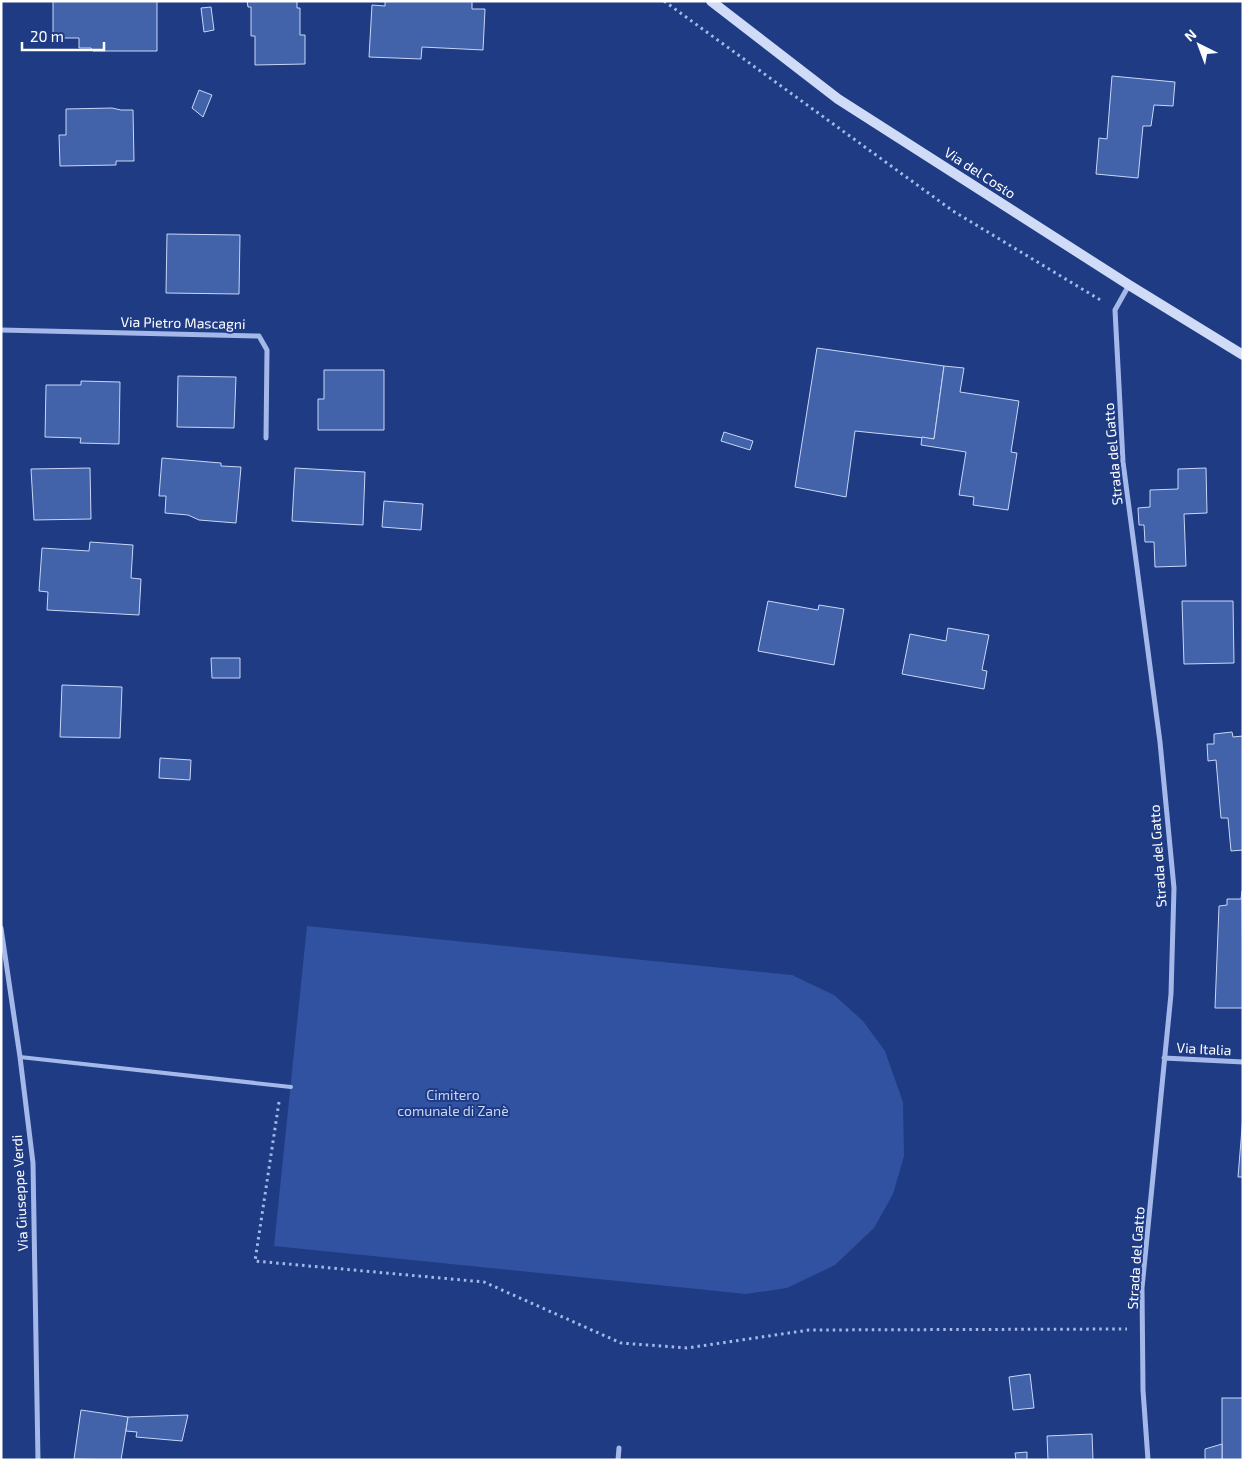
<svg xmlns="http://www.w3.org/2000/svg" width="1244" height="1461" viewBox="0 0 1244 1461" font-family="'Exo 2',sans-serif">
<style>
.green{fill:#3152a1}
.building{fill:#4262aa;stroke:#c8d7f7}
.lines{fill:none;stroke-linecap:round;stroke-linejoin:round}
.path{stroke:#a4b9ea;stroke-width:3;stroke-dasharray:2.5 4;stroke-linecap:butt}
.lane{stroke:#a4b9ea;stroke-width:4}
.street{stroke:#a4b9ea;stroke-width:5}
.secondary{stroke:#cfdbf7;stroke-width:10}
.labels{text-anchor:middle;stroke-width:4;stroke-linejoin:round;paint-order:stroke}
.street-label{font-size:14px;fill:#fff;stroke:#1e3b83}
.park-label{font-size:14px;fill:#c8d7f7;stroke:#1e3b83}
</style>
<rect width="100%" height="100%" fill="#1e3b83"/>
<!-- green -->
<polygon class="green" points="307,926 792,975 834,995 863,1021 885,1051 903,1102 904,1156 893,1194 874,1228 835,1265 787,1288 746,1294 274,1246"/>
<!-- building -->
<g class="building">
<polygon points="53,1 157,1 157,51 93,51 91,48 79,48 79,38 53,38"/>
<polygon points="247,1 297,1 297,8 300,8 300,35 305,35 305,64 255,65 255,36 251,36 251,7 248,7"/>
<polygon points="385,1 472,1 472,9 485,9 483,50 422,47 421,59 369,57 372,5 385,6"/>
<polygon points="211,7 214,30 204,32 201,8"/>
<polygon points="1112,76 1175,82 1173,106 1154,105 1151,126 1143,126 1138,178 1096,174 1099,138 1107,139"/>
<polygon points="199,90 212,95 203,117 192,108"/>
<polygon points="112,108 121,110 133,110 134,161 116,161 116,165 60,166 59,135 66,135 66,109"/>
<polygon points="167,234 240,235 239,294 166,293"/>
<polygon points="817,348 944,366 934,439 855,431 846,497 795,487"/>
<polygon points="944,366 964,368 960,392 1019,401 1011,452 1017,453 1008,510 973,505 974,497 959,495 966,452 921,445 922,437 934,439"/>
<polygon points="324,370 384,370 384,430 318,430 318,399 324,399"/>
<polygon points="178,376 236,377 234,428 177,427"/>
<polygon points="81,381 120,382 119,444 80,443 81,438 45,437 46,385 81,385"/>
<polygon points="724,432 753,441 750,450 721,441"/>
<polygon points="162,458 221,463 221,466 241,467 236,523 199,520 188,515 165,513 166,496 159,496"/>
<polygon points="90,468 91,519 34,520 31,469"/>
<polygon points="295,468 365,472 363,525 292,521"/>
<polygon points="1206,468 1207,513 1184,514 1186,566 1155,567 1154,542 1145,542 1144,525 1139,525 1138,508 1150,507 1150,490 1178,489 1178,469"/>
<polygon points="384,501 423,504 421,530 382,527"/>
<polygon points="90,542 133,545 131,578 141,579 139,615 47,610 48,592 39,591 42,548 89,551"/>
<polygon points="768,601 818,610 819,605 844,609 834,665 758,651"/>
<polygon points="1182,601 1233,601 1234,663 1184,664"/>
<polygon points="948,628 989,635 982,670 987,671 984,689 902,674 910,634 946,641"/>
<polygon points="211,658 240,658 240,678 212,678"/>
<polygon points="62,685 122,687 120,738 60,737"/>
<polygon points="1232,732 1233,737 1243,736 1243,850 1231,851 1228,818 1221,818 1216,760 1208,761 1207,744 1214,744 1214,734"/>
<polygon points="160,758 191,760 190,780 159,778"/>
<polygon points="1242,891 1243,1008 1215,1008 1219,906 1227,905 1227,899 1241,899"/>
<polygon points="1243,1116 1243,1177 1238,1177"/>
<polygon points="1030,1374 1034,1408 1013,1410 1009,1377"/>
<rect x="1222" y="1398" width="21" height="62"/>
<polygon points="81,1410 128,1417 121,1460 74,1459"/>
<polygon points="188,1415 182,1441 136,1437 137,1432 126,1431 128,1417"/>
<polygon points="1092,1434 1093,1460 1048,1460 1047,1436"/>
<polygon points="1222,1444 1222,1460 1205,1460 1205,1449"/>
<polygon points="1027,1452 1027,1460 1016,1460 1015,1453"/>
</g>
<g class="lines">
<!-- path -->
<g class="path">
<polyline points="664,1 953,211 1102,301"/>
<polyline points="279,1102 255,1261 484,1282 621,1343 687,1348 809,1330 1127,1329"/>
</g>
<!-- lane -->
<polyline class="lane" points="20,1057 291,1087"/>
<!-- street -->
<g class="street">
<polyline points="1129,285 1115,310 1123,462 1160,742 1174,888 1171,994 1142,1288 1143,1390 1148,1460"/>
<polyline points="1,330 259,336 267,350 266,438"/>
<polyline points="1,928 20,1057 33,1163 38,1460"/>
<polyline points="1164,1058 1243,1062"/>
<polyline points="618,1460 619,1448"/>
</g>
<!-- secondary -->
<polyline class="secondary" points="711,1 838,99 1129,285 1243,355"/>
</g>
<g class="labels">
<!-- street labels -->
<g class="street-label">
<text transform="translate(980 173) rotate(33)" y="5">Via del Costo</text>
<text transform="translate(183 323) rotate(1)" y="5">Via Pietro Mascagni</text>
<text transform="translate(1113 454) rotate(-95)" y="5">Strada del Gatto</text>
<text transform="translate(1158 856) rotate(-94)" y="5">Strada del Gatto</text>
<text transform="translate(1204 1049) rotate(3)" y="5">Via Italia</text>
<text transform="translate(20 1193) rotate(-93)" y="5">Via Giuseppe Verdi</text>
<text transform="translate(1136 1258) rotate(-86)" y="5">Strada del Gatto</text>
</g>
<!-- park labels -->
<g class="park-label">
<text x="453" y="1100">Cimitero<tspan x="453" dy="16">comunale di Zanè</tspan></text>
</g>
</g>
<!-- border -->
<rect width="1244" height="1461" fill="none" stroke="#ffffff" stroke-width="5"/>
<!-- north arrow -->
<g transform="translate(1199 45) rotate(318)" stroke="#1e3b83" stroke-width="4" paint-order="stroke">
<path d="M0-4L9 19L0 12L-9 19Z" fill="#ffffff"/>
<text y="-8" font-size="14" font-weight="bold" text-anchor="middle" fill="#ffffff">N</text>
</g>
<!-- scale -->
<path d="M22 42v8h82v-8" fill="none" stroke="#ffffff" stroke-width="2.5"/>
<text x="30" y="42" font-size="15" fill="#ffffff" stroke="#1e3b83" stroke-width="4" paint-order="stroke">20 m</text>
</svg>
